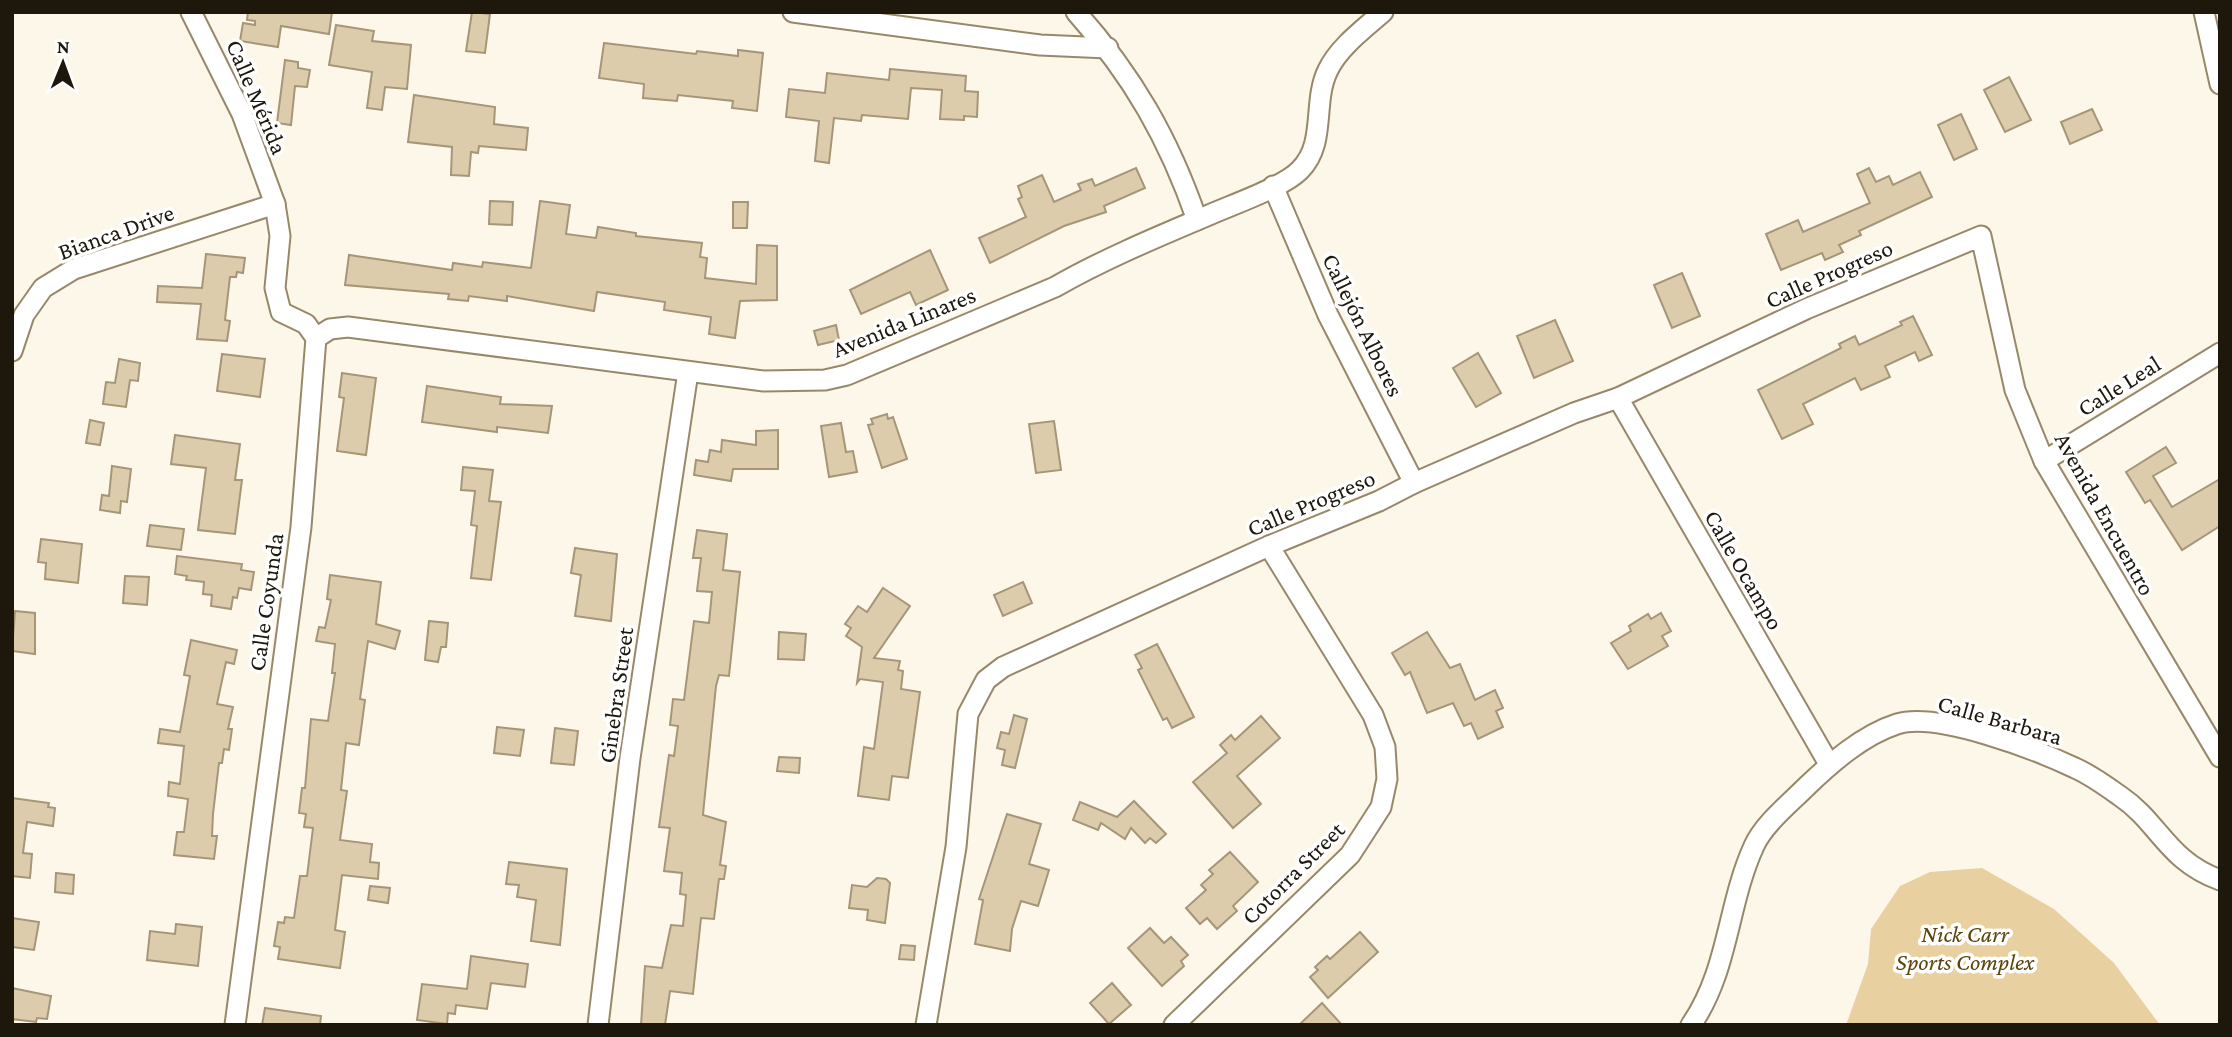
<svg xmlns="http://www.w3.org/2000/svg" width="2232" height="1037" viewBox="0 0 2232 1037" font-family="'Crimson Pro',serif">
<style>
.green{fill:#e8d0a0}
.building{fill:#dcccac;stroke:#a59678;stroke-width:2}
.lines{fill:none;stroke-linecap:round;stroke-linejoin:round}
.minor-casing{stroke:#97886a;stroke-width:23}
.minor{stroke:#fff;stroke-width:19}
.labels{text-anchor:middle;stroke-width:7;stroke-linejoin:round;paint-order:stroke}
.street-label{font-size:24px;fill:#1d170c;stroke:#fff}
.park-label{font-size:24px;font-style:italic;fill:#5b440b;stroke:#fff}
</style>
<rect width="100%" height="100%" fill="#fdf7ea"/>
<!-- green -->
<polygon class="green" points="1982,868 2054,909 2114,963 2160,1025 1846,1025 1868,964 1871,929 1900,886 1930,872"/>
<!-- building -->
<g class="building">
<polygon points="248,12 332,12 329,34 281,26 278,47 240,41 243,23 255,25 255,21 247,20"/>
<polygon points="472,12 490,14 485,53 466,51"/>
<polygon points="336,25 374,31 372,41 411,45 407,89 385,87 382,110 367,108 372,72 329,65"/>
<polygon points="604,43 696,54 697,51 738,56 738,50 763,53 757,111 732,108 733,101 678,95 677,101 643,98 644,84 599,78"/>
<polygon points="285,60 298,62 298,68 310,70 307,87 295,86 291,125 277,123"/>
<polygon points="890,69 966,76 965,91 978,92 977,117 964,116 964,120 940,119 942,90 911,88 908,119 862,115 861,121 834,118 829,163 815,161 819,121 786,117 789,89 825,93 827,73 889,80"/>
<polygon points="2009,77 2031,120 2005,132 1984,90"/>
<polygon points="414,95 495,107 494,124 528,128 526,150 479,146 478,153 471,152 469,176 451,175 452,147 408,142"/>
<polygon points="2092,109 2102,130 2070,144 2061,122"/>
<polygon points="1961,114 1977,149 1954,160 1938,125"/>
<polygon points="1136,168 1145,188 1104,206 1106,212 1064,226 990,263 979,238 1026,217 1018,199 1022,197 1018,186 1042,175 1054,202 1081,190 1078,184 1092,179 1095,186"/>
<polygon points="1869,168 1876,182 1889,176 1893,185 1920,172 1932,197 1859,231 1861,235 1839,245 1843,252 1825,260 1822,253 1781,270 1766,234 1798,220 1803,232 1870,203 1857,174"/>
<polygon points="490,201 513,202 512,225 489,224"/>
<polygon points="540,201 570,205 566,234 596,238 598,227 636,233 636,236 702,243 700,257 707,258 705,278 756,284 757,245 777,246 777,300 740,301 735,338 709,334 711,317 664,310 665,302 597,292 594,311 507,296 507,301 469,296 468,301 448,299 449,294 345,285 349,255 452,270 453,263 482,267 483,262 531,268"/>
<polygon points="733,202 748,202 747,228 733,228"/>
<polygon points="930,250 948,290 916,305 910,292 861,314 850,290"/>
<polygon points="206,254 245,258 243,273 237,272 236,277 230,277 225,320 230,321 227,341 197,339 201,304 157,302 158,286 202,288"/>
<polygon points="1682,273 1700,316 1672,328 1654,285"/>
<polygon points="1913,316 1932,355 1919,361 1915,352 1885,366 1890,377 1861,390 1855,378 1803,404 1813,424 1782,439 1758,390 1841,348 1839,344 1855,336 1859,345 1902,325 1900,322"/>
<polygon points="1555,320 1573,361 1534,378 1517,336"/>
<polygon points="836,325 839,340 818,345 814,331"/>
<polygon points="1478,353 1501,393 1476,407 1453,368"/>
<polygon points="222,354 265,359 260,397 217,391"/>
<polygon points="119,359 140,363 138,381 130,380 126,407 103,404 106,382 115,383"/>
<polygon points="342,373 376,378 366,455 337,451 344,398 339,397"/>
<polygon points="427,386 501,397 500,404 552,406 548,433 497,427 497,432 422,422"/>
<polygon points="887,414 888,419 893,417 907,459 882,468 868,425 873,424 871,419"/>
<polygon points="90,420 104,423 100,445 86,443"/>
<polygon points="1054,421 1061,470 1036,473 1029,424"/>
<polygon points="841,423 846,452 853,451 857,472 829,477 821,426"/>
<polygon points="778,430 778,469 733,469 731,481 694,475 696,460 708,462 710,450 721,452 722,440 756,445 756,431"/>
<polygon points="175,435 240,444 235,480 242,480 235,534 198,530 206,468 171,464"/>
<polygon points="2166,447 2176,463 2153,476 2172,507 2220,479 2220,526 2182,550 2150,500 2145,503 2126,472"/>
<polygon points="112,466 131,469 127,502 121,501 120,513 100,510 102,495 109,496"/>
<polygon points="463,467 493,470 489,501 501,502 491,580 471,578 477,526 471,525 475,491 461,490"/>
<polygon points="150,525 184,529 181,550 147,546"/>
<polygon points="697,530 727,534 723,570 740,572 729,676 719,675 716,686 704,804 703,815 726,822 720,865 726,866 724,879 719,879 714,919 701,918 693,994 670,991 665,1025 641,1025 645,966 662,968 671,925 683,926 686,895 680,894 682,873 664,871 670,828 659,827 669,755 674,756 678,726 670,725 673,699 684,700 694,621 709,623 712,592 697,591 701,558 693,558"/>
<polygon points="41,539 82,544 78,583 45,579 46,563 38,562"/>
<polygon points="575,548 617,554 611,621 575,616 581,575 571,573"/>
<polygon points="177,556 242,564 241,570 254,572 251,590 239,588 237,598 233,597 231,609 211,606 212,595 203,594 204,582 186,580 187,576 175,574"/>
<polygon points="330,575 381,582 376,624 400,631 395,649 368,641 360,699 365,700 359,745 346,743 341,790 347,791 340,840 372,844 370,862 379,863 378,879 342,875 335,930 345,932 340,968 278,959 280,947 274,946 278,922 284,923 285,917 294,918 300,876 307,876 313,828 304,827 306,814 299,813 302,788 305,788 311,719 328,721 335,673 332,673 335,644 316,641 319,627 325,628 331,600 327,599"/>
<polygon points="125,576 149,577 147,605 123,603"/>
<polygon points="1023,582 1032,603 1003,616 994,595"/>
<polygon points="883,588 910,606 874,658 900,661 898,670 903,671 901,689 920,692 908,778 892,776 889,800 858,796 864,747 874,749 883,682 860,679 857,683 862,647 846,636 851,628 845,624 858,606 867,612"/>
<polygon points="15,611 35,613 35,654 12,651"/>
<polygon points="1661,613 1671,631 1662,636 1668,646 1628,669 1611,643 1631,631 1629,626 1648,614 1651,619"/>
<polygon points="429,621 448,623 446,647 441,647 438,662 425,660"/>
<polygon points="779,632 806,634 804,660 778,659"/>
<polygon points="1427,632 1450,668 1460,664 1475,700 1495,690 1503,708 1496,711 1503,727 1478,739 1471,723 1464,726 1453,703 1427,713 1410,672 1405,675 1392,653"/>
<polygon points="191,640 237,650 234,664 226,662 217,704 233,707 228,729 232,729 229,750 224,749 222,763 219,763 213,814 212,836 217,836 214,859 174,855 177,832 184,832 188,799 168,796 169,782 180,784 184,746 158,743 160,729 180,732 190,676 184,675"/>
<polygon points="1157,644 1194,717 1172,728 1167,718 1163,720 1138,670 1142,668 1135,655"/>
<polygon points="1014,715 1027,719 1015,768 1002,765 1005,750 997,748 1001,732 1009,734"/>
<polygon points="1261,716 1280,738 1237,776 1261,804 1233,828 1193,782 1227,753 1220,745 1231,735 1235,740"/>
<polygon points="497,727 524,730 520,756 494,753"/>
<polygon points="555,728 578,731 574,765 551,763"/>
<polygon points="779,757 800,758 799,773 777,771"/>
<polygon points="12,798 49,803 48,807 55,808 53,826 27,822 23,853 32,854 30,878 12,876"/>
<polygon points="1134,801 1166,834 1156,843 1150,838 1145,843 1131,828 1125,839 1101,823 1098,830 1073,820 1080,802 1117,817"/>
<polygon points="1007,814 1041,824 1029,864 1049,870 1038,906 1021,901 1012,929 1010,951 975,944 983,900 979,899"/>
<polygon points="1230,852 1258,882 1233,906 1237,911 1217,929 1207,918 1200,924 1186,908 1206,890 1201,885 1213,874 1209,870"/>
<polygon points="509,862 567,869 560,945 531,941 536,900 517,897 519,885 506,884"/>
<polygon points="56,873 74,875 73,894 55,892"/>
<polygon points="877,878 886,879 890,883 885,923 867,920 868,910 849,908 852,885 867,887"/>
<polygon points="370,886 390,888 388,903 368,900"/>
<polygon points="12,918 39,922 34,950 12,947"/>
<polygon points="176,924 202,927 198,966 147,960 150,931 175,934"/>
<polygon points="1150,928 1164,943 1171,937 1188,955 1181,961 1184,966 1162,986 1128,948"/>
<polygon points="1360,932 1378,952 1328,998 1310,977 1318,970 1315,967 1327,956 1330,959"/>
<polygon points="901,945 915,946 914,960 899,959"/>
<polygon points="471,956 528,964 525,987 491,983 487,1009 456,1005 455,1014 448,1013 447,1024 417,1020 422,984 467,989"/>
<polygon points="1112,983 1131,1005 1109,1024 1090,1003"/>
<polygon points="12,988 51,996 47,1019 37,1018 36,1022 12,1019"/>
<polygon points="1322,1003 1342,1025 1299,1025"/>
<polygon points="265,1008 321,1016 320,1025 262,1025"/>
</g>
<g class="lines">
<defs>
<g id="minor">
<polyline points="191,12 242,114 275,204 280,236 275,288 281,312 306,324 316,338 301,527 235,1025"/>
<polyline points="793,12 1040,45 1108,48"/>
<path d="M1076,12C1133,76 1169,139 1197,220"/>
<polyline points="2204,12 2220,84"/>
<polyline points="1273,186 1328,315 1414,483"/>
<path d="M316,338L330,329L348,327L764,381L825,380L847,375L1055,287C1104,259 1157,237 1209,215C1231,205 1284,187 1300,170C1327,143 1312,102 1328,70C1339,47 1364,29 1383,12"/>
<polyline points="12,351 24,315 43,288 74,269 275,204"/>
<polyline points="1618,398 1829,764"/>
<polyline points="2044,461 2220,353"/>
<polyline points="598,1025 630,758 688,372"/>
<polyline points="926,1025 956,847 968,714 986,680 1003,667 1269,546 1379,501 1414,483 1574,413 1618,398 1806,309 1981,236 2015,390 2044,461 2220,757"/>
<polyline points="1174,1025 1350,855 1381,807 1387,779 1385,747 1373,715 1269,546"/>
<path d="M1691,1025C1729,970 1727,905 1754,846C1764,824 1789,804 1806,787C1832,762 1863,735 1897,724C1937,711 2037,750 2075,768C2091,775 2106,786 2120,796C2159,822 2167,861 2220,880"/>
</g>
</defs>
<!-- minor casing -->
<use href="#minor" class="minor-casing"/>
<!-- minor -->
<use href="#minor" class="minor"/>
</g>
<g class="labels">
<!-- street labels -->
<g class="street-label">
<text transform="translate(257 97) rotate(67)" y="8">Calle Mérida</text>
<text transform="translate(116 232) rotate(-20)" y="8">Bianca Drive</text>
<text transform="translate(1829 274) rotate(-24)" y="8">Calle Progreso</text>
<text transform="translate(904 322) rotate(-22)" y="8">Avenida Linares</text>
<text transform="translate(1363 325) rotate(64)" y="8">Callejón Albores</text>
<text transform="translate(2119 386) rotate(-32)" y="8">Calle Leal</text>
<text transform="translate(1311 503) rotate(-23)" y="8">Calle Progreso</text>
<text transform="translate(2105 514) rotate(61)" y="8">Avenida Encuentro</text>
<text transform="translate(1744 570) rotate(60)" y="8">Calle Ocampo</text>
<text transform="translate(266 602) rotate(-82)" y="8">Calle Coyunda</text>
<text transform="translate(616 695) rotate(-82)" y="8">Ginebra Street</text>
<text transform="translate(2000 720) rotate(16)" y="8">Calle Barbara</text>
<text transform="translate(1293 873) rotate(-45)" y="8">Cotorra Street</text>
</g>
<!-- park labels -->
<g class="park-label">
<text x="1965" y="942">Nick Carr<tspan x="1965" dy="28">Sports Complex</tspan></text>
</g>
</g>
<!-- border -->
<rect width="2232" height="1037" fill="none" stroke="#1d170c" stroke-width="28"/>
<!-- north arrow -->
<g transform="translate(63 63) rotate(1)" stroke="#ffffff" stroke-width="5" paint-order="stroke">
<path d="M0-5L12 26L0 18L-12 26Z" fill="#1d170c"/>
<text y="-10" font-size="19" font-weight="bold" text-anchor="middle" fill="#1d170c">N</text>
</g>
</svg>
